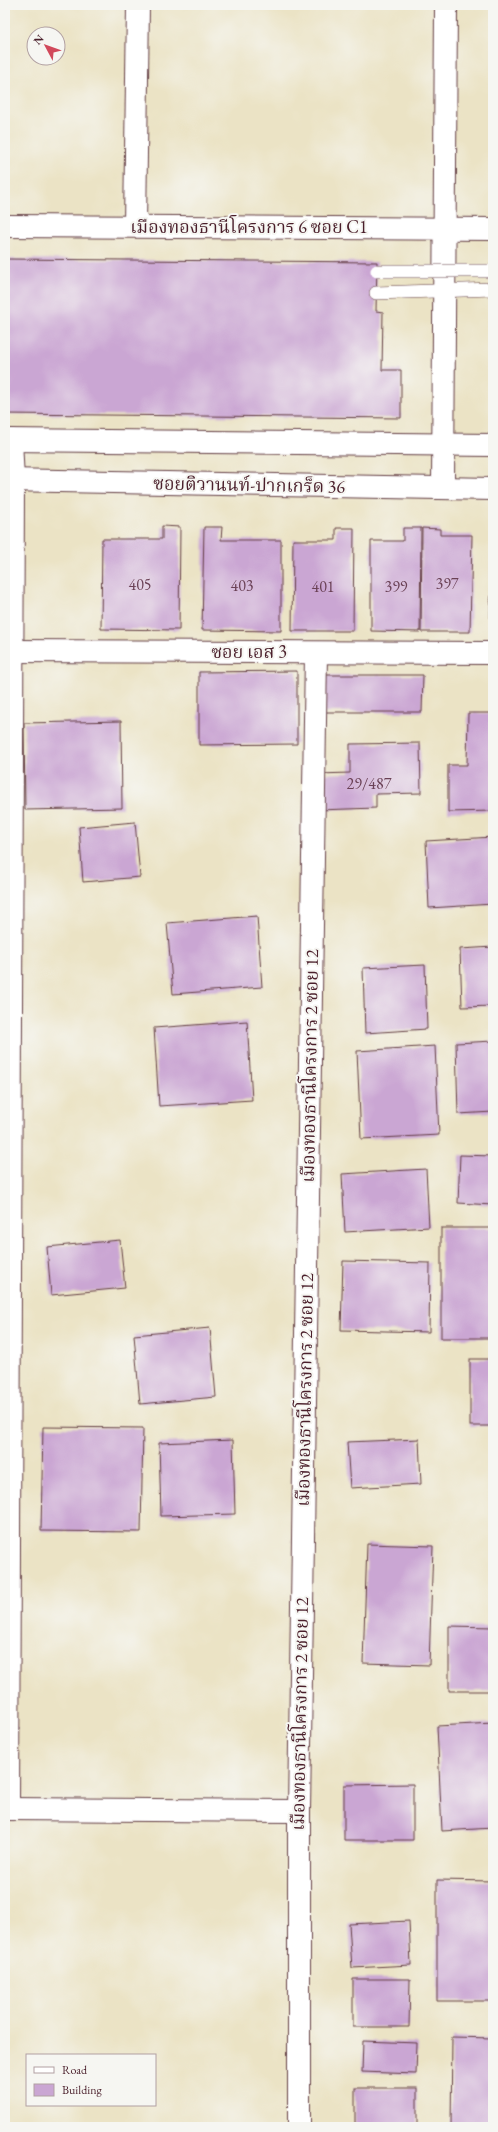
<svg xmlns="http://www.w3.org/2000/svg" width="498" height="2132" viewBox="0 0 498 2132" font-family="'EB Garamond','Noto Serif Thai',serif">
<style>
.building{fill:#caa6d3}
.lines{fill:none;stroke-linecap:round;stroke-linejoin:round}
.service-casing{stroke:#623c42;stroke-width:14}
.minor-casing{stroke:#623c42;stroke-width:24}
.tertiary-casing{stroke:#623c42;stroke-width:24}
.service{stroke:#fff;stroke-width:13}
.minor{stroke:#fff;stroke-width:22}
.tertiary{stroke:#fff;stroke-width:22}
.service-bridge-casing{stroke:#623c42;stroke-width:14;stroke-linecap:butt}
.service-bridge{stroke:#fff;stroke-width:13}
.labels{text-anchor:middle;stroke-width:4;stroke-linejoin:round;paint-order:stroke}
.number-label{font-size:16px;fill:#6a4155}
.street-label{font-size:18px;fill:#4a1f2b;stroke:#f6f6f2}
</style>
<rect width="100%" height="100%" fill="#f6f6f2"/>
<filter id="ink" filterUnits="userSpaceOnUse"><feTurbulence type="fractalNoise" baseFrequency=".025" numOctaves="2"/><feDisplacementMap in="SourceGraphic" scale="8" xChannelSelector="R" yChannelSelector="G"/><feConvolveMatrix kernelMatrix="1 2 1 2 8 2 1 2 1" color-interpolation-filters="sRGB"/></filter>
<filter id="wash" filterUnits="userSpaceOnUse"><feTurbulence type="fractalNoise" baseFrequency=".012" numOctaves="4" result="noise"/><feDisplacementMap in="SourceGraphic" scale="16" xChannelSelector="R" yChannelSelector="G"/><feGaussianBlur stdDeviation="0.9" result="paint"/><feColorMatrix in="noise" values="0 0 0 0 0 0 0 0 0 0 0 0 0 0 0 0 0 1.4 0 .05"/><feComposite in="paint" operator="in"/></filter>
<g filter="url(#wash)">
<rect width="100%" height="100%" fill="#ebe3c5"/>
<g id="blocks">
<!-- building -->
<g class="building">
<polygon points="5,259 377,262 376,311 383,312 382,370 401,370 401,418 5,414"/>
<polygon points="162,526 180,527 179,630 101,629 102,539 162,539"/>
<polygon points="204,527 222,527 221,540 281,540 281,631 202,630"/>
<polygon points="336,528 354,528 353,631 292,631 293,540 336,540"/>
<polygon points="403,528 421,528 420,632 371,631 371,541 403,541"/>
<polygon points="422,528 440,529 440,535 472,535 470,632 421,632"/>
<polygon points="491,542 493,542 493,632 490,632"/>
<polygon points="297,671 297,744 199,745 199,672"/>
<polygon points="322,675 423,675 422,712 322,712"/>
<polygon points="468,713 493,713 493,811 448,812 448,765 467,765"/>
<polygon points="121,721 122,808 25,810 24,723"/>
<polygon points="420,743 421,793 376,794 376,808 318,810 318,774 350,773 350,744"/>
<polygon points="135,822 140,877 83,882 79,827"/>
<polygon points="493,837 493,904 429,908 426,841"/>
<polygon points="257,916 262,987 173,994 167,923"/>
<polygon points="493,947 493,1006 462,1007 460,949"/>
<polygon points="425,965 427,1029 365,1033 363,968"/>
<polygon points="247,1021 252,1100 159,1106 154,1028"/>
<polygon points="493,1041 493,1112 458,1114 456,1043"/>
<polygon points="435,1046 439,1135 361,1139 357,1051"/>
<polygon points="460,1155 493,1156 493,1205 458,1203"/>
<polygon points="426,1169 429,1227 345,1232 342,1174"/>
<rect x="441" y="1228" width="52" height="110"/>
<polygon points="120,1240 125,1288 51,1295 47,1247"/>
<polygon points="343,1261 430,1263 429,1332 341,1330"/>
<polygon points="210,1328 216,1397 140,1404 134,1335"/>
<rect x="470" y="1359" width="23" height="67"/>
<polygon points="43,1427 143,1428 141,1532 41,1531"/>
<polygon points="419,1439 421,1484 350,1488 347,1442"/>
<polygon points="233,1440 235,1514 161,1516 159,1443"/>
<polygon points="367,1544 433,1546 429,1665 363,1663"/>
<polygon points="449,1626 493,1627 493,1691 449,1691"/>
<polygon points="493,1723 493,1828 442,1831 437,1726"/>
<polygon points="413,1784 413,1840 344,1840 344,1785"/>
<polygon points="437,1880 493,1881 493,2001 437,2001"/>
<polygon points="409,1921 411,1965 352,1968 349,1924"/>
<polygon points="353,1979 410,1979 409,2027 353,2027"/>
<polygon points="452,2037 493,2038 493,2127 451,2127"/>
<polygon points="363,2041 417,2043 416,2074 362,2072"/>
<rect x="355" y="2088" width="62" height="37"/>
</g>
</g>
</g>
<g filter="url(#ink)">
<use href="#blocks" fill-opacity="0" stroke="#623c42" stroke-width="1"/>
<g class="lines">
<defs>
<polyline id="service" points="376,293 493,289"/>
<g id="minor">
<polyline points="5,226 493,229"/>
<polyline points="135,226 138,5"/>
<polyline points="443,488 446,5"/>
<polyline points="5,651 493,653"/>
<polyline points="5,1809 299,1811"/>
<polyline points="8,1809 13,480 11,440"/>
<polyline points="299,2127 299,1811 316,653"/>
</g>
<g id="tertiary">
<polyline points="5,440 493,445"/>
<polyline points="5,480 493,489"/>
</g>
</defs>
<!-- service casing -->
<use href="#service" class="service-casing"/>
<!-- minor casing -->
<use href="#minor" class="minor-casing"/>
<!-- tertiary casing -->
<use href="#tertiary" class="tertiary-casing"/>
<!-- service -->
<use href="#service" class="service"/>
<!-- minor -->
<use href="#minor" class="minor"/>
<!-- tertiary -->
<use href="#tertiary" class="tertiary"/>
<defs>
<polyline id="service-bridge" points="377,271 493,271"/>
</defs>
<!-- service-bridge casing -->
<use href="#service-bridge" class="service-bridge-casing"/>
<!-- service-bridge -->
<use href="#service-bridge" class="service-bridge"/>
</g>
</g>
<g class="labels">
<!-- number labels -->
<g class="number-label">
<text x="447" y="589">397</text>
<text x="140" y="590">405</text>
<text x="242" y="591">403</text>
<text x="323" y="592">401</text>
<text x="396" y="592">399</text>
<text x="369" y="789">29/487</text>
</g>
<!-- street labels -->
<g class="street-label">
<text x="249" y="233">เมืองทองธานีโครงการ 6 ซอย C1</text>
<text transform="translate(249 485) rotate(1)" y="6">ซอยติวานนท์-ปากเกร็ด 36</text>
<text x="249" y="658">ซอย เอส 3</text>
<text transform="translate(310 1066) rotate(-89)" y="6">เมืองทองธานีโครงการ 2 ซอย 12</text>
<text transform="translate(305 1390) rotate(-89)" y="6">เมืองทองธานีโครงการ 2 ซอย 12</text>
<text transform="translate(300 1714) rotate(-89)" y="6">เมืองทองธานีโครงการ 2 ซอย 12</text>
</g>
</g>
<!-- margin -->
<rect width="498" height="2132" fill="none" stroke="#f6f6f2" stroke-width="20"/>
<!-- legend -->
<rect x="26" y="2054" width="130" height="52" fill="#f6f6f2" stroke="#b1a0a2"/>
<rect x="34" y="2067" width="20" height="6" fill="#ffffff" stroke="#b1a0a2"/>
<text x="62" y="2074" font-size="12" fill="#4a1f2b">Road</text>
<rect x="34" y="2084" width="20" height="12" fill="#caa6d3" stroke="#b1a0a2"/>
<text x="62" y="2094" font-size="12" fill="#4a1f2b">Building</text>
<!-- north arrow -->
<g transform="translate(46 46) rotate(311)"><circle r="19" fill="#f6f6f2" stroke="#b1a0a2"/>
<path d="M0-3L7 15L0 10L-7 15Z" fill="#d1495b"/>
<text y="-6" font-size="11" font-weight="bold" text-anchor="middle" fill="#4a1f2b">N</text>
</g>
</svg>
